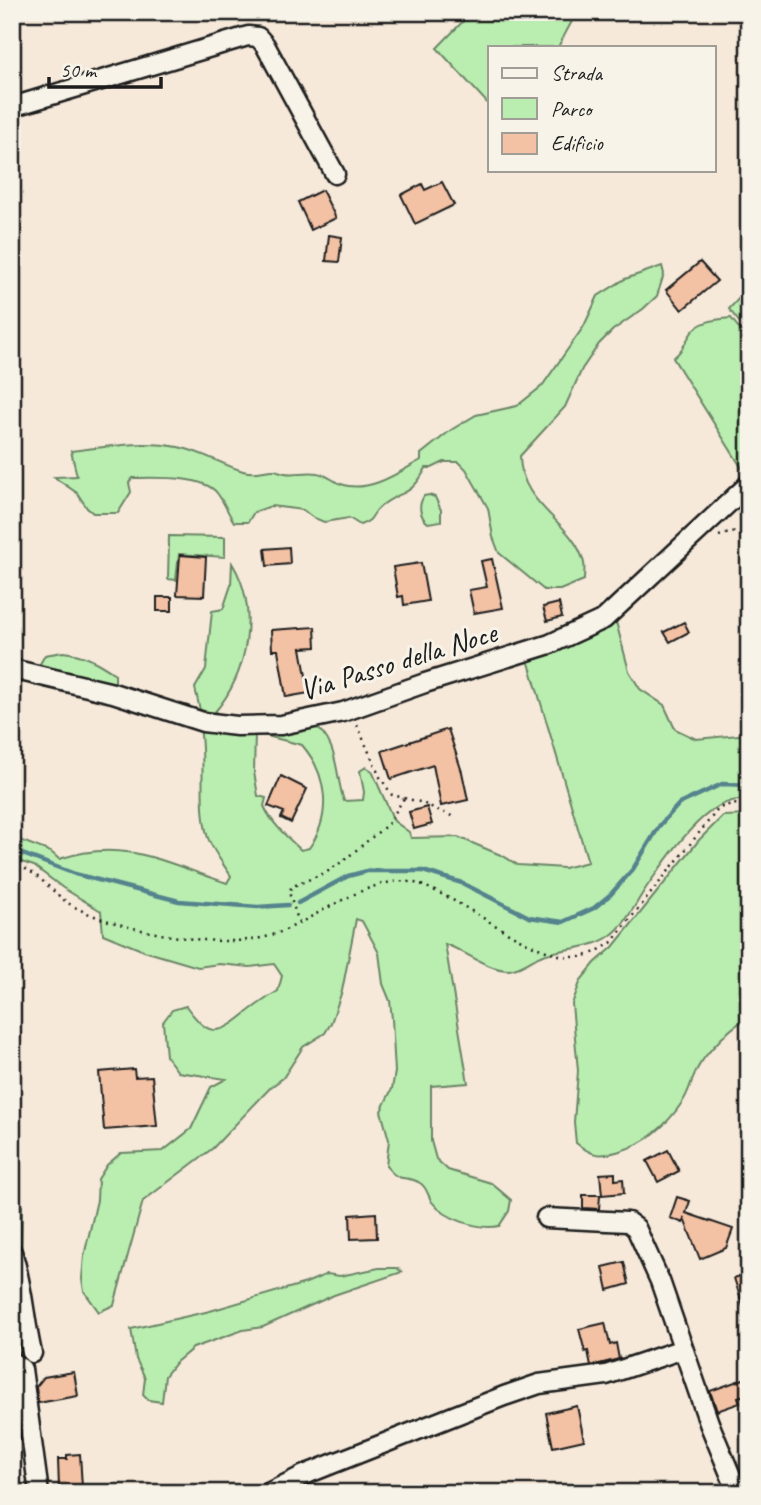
<svg xmlns="http://www.w3.org/2000/svg" width="761" height="1505" viewBox="0 0 761 1505" font-family="Caveat,sans-serif">
<style>
.green{fill:#baeeb0;stroke:#6b8566;stroke-width:2;fill-rule:evenodd}
.lines{fill:none;stroke-linecap:round;stroke-linejoin:round}
.stream{stroke:#54838d;stroke-width:4.5}
.building{fill:#f3c1a4;stroke:#1c1c1c;stroke-width:2}
.minor-casing{stroke:#1c1c1c;stroke-width:23}
.path{stroke:#1c1c1c;stroke-width:2.5;stroke-dasharray:2 5;stroke-linecap:butt}
.minor{stroke:#f7f3e8;stroke-width:18}
.labels{text-anchor:middle;stroke-width:6;stroke-linejoin:round;paint-order:stroke}
.street-label{font-size:30px;fill:#1c1c1c;stroke:#f7f3e8}
</style>
<rect width="100%" height="100%" fill="#f6e9da"/>
<filter id="ink" filterUnits="userSpaceOnUse"><feTurbulence type="fractalNoise" baseFrequency=".0143" numOctaves="2"/><feDisplacementMap in="SourceGraphic" scale="14" xChannelSelector="R" yChannelSelector="G"/><feConvolveMatrix kernelMatrix="1 2 1 2 8 2 1 2 1" color-interpolation-filters="sRGB"/></filter>
<g filter="url(#ink)">
<!-- green -->
<g class="green">
<polygon points="472,12 577,12 558,47 490,47 490,106 437,48"/>
<path d="M662,266L664,274L657,296L643,309L613,330L599,344L582,369L565,407L520,456C520,507 574,521 584,563C585,568 584,575 584,580L560,590H544L499,553L493,537L488,508L466,469L459,462H444L432,468H426C410,499 401,489 380,507C369,516 376,519 360,525L349,518L324,522L312,517L303,510L271,506L254,512L248,522H234C228,513 224,502 217,493C203,475 154,478 132,478L129,483L131,492L118,513H93L87,508L77,493L54,477L77,476L71,451C107,447 141,440 178,447C201,451 220,464 243,471C257,475 262,470 274,470C277,470 282,473 285,473C295,475 306,471 317,473C326,474 333,481 341,484C368,494 398,473 421,460V454L451,430L476,415L517,406L542,386L584,326L598,296L625,279Z"/>
<polygon points="741,296 749,307 749,334 729,309"/>
<path d="M731,318L749,341L748,478L673,358C683,351 684,344 690,335C697,321 718,319 731,318Z"/>
<path d="M429,495L435,497L441,510V521L428,523C419,516 418,505 424,496Z"/>
<polygon points="169,536 225,537 225,557 179,554 176,580 168,579"/>
<path d="M232,563C260,609 248,674 214,713L200,710L195,688L206,669L212,611L223,609L231,585Z"/>
<path d="M615,618L629,671L640,689L664,705L675,729L696,739L749,734V759L744,760L741,766L744,771L749,773V800C708,793 669,856 648,885C636,902 627,924 610,936C588,951 561,947 538,957C529,962 520,969 509,970C487,970 465,951 445,944L468,1083L431,1086V1141L436,1159L448,1170L491,1183L511,1200L509,1211L499,1226C478,1230 445,1219 432,1202C428,1196 427,1187 420,1183C405,1174 401,1185 386,1166L389,1140L381,1111L392,1089L395,1072L392,1019L390,1001L383,984L379,953L362,921L356,919L342,991L331,1023L325,1033L303,1047L283,1078L271,1087L213,1148L143,1201L114,1305L99,1312L84,1291L82,1279L84,1256L97,1200L98,1179L107,1165L121,1153L163,1151L191,1129L211,1087L226,1079L178,1072L166,1056L163,1022L172,1010L186,1006C208,1036 217,1037 245,1014C256,1005 267,998 278,991L282,976L274,964L250,967L219,964L198,967L144,951L103,934L101,911L63,888L34,866L12,859V837L51,852L59,859C125,837 165,863 227,883L231,876C224,865 213,851 208,838C198,808 206,762 200,728L312,724C339,740 335,775 344,801L363,800L364,792L360,771L366,767L372,771L394,821L409,832L411,838L458,837L503,856L518,865L564,868L588,862L527,656ZM255,733L302,745C328,775 332,816 309,848L301,850C288,838 271,823 264,806L266,798L258,796L254,772Z"/>
<path d="M63,652C84,654 97,662 115,674V687L36,671L45,655Z"/>
<path d="M749,815V921L743,949L749,964V1018C732,1024 704,1055 696,1071C691,1081 689,1092 683,1101C668,1124 647,1143 620,1151C600,1157 592,1156 576,1143L574,1122L578,1071L572,1004L581,980L595,963L613,947L699,840L723,816Z"/>
<polygon points="12,1205 22,1206 21,1259 12,1242"/>
<polygon points="379,1268 397,1268 402,1272 334,1295 263,1327 243,1330 193,1348 175,1363 165,1376 162,1402 148,1400 143,1395 145,1378 136,1359 131,1329 210,1311 306,1283 327,1274 340,1276"/>
<polygon points="12,1279 27,1345 23,1352 12,1352"/>
</g>
<g class="lines">
<!-- stream -->
<g class="stream">
<polyline points="12,850 75,874 179,901 258,907 288,905"/>
<polyline points="298,903 348,876 367,871 423,871 462,883 529,917 563,922 594,908 611,894 633,869 660,825 679,804 722,784 749,785"/>
</g>
</g>
<!-- building -->
<g class="building">
<polygon points="442,182 454,205 415,224 401,195 422,184 425,190"/>
<polygon points="322,190 336,218 311,230 298,202"/>
<polygon points="329,235 342,237 339,262 326,261"/>
<polygon points="700,262 717,281 682,310 666,290"/>
<polygon points="289,547 290,564 267,566 265,549"/>
<polygon points="180,555 206,557 204,596 177,595"/>
<polygon points="492,559 503,608 474,613 469,590 487,587 481,561"/>
<polygon points="421,563 428,601 404,605 403,596 398,597 393,567"/>
<rect x="157" y="597" width="15" height="14"/>
<polygon points="559,603 562,617 547,621 543,607"/>
<polygon points="684,622 689,632 670,642 664,632"/>
<polygon points="315,627 316,647 301,648 309,693 286,697 278,650 272,650 271,630"/>
<polygon points="448,729 462,772 468,800 441,806 433,765 391,779 382,751"/>
<polygon points="281,776 307,789 291,823 281,818 284,812 268,806"/>
<polygon points="427,807 432,824 414,829 409,812"/>
<polygon points="134,1069 135,1077 152,1076 157,1126 104,1130 99,1072"/>
<polygon points="668,1150 679,1171 658,1182 647,1161"/>
<polygon points="615,1173 615,1180 623,1179 624,1193 602,1195 600,1174"/>
<polygon points="583,1195 600,1195 599,1209 583,1208"/>
<polygon points="677,1197 690,1201 686,1213 733,1229 726,1248 700,1259 684,1219 683,1223 670,1218"/>
<polygon points="376,1213 377,1238 351,1239 350,1215"/>
<polygon points="624,1262 629,1284 608,1290 603,1267"/>
<polygon points="749,1273 749,1315 746,1316 734,1278"/>
<polygon points="605,1323 610,1345 616,1343 619,1359 591,1366 588,1351 585,1352 579,1329"/>
<polygon points="74,1372 78,1396 38,1403 36,1387 44,1377"/>
<polygon points="749,1377 749,1394 738,1397 740,1403 717,1411 710,1391"/>
<polygon points="577,1406 584,1440 553,1447 546,1413"/>
<polygon points="80,1454 82,1487 59,1488 58,1459 67,1459 67,1455"/>
</g>
<g class="lines">
<defs>
<g id="minor">
<polyline points="12,107 248,36 258,37 265,45 335,174"/>
<polyline points="12,669 113,693 203,722 237,726 281,725 343,712 425,683 550,644 604,619 749,484"/>
<polyline points="546,1218 628,1222 636,1228 660,1281 709,1423 738,1493"/>
<path d="M12,1252C23,1285 24,1319 32,1353"/>
<polyline points="12,1362 22,1369 39,1493"/>
<polyline points="268,1493 304,1475 504,1396 539,1384 606,1375 683,1349"/>
</g>
</defs>
<!-- minor casing -->
<use href="#minor" class="minor-casing"/>
<!-- path -->
<g class="path">
<polyline points="719,536 732,532 742,535 749,546"/>
<polyline points="357,725 380,777 392,795 420,802 456,818"/>
<path d="M12,864C34,868 50,890 68,903C104,927 203,946 247,940C257,939 269,937 278,933C315,919 374,872 415,883C463,897 530,959 578,957C590,956 601,949 611,943L719,808L732,804L749,805"/>
<polyline points="299,923 290,896 291,887 327,872 343,861 388,824 404,798"/>
</g>
<!-- minor -->
<use href="#minor" class="minor"/>
</g>
</g>
<g class="labels">
<!-- street labels -->
<g class="street-label">
<text transform="translate(398 661) rotate(-17)" y="10">Via Passo della Noce</text>
</g>
</g>
<!-- margin -->
<rect width="761" height="1505" fill="none" stroke="#f7f3e8" stroke-width="42"/>
<rect x="21" y="21" width="719" height="1463" fill="none" stroke="#1c1c1c" stroke-width="2.5" filter="url(#ink)"/>
<!-- legend -->
<rect x="488" y="46" width="228" height="126" fill="#f7f3e8" stroke="#9f9d96" stroke-width="2"/>
<rect x="502" y="68" width="35" height="10" fill="#f7f3e8" stroke="#9f9d96" stroke-width="2"/>
<text x="551" y="80" font-size="21" fill="#1c1c1c">Strada</text>
<rect x="502" y="98" width="35" height="21" fill="#baeeb0" stroke="#9f9d96" stroke-width="2"/>
<text x="551" y="116" font-size="21" fill="#1c1c1c">Parco</text>
<rect x="502" y="133" width="35" height="21" fill="#f3c1a4" stroke="#9f9d96" stroke-width="2"/>
<text x="551" y="150" font-size="21" fill="#1c1c1c">Edificio</text>
<!-- scale -->
<path d="M49 77v10h112v-10" fill="none" stroke="#1c1c1c" stroke-width="3.5"/>
<text x="60" y="77" font-size="21" fill="#1c1c1c" stroke="#f7f3e8" stroke-width="5" paint-order="stroke">50 m</text>
</svg>
